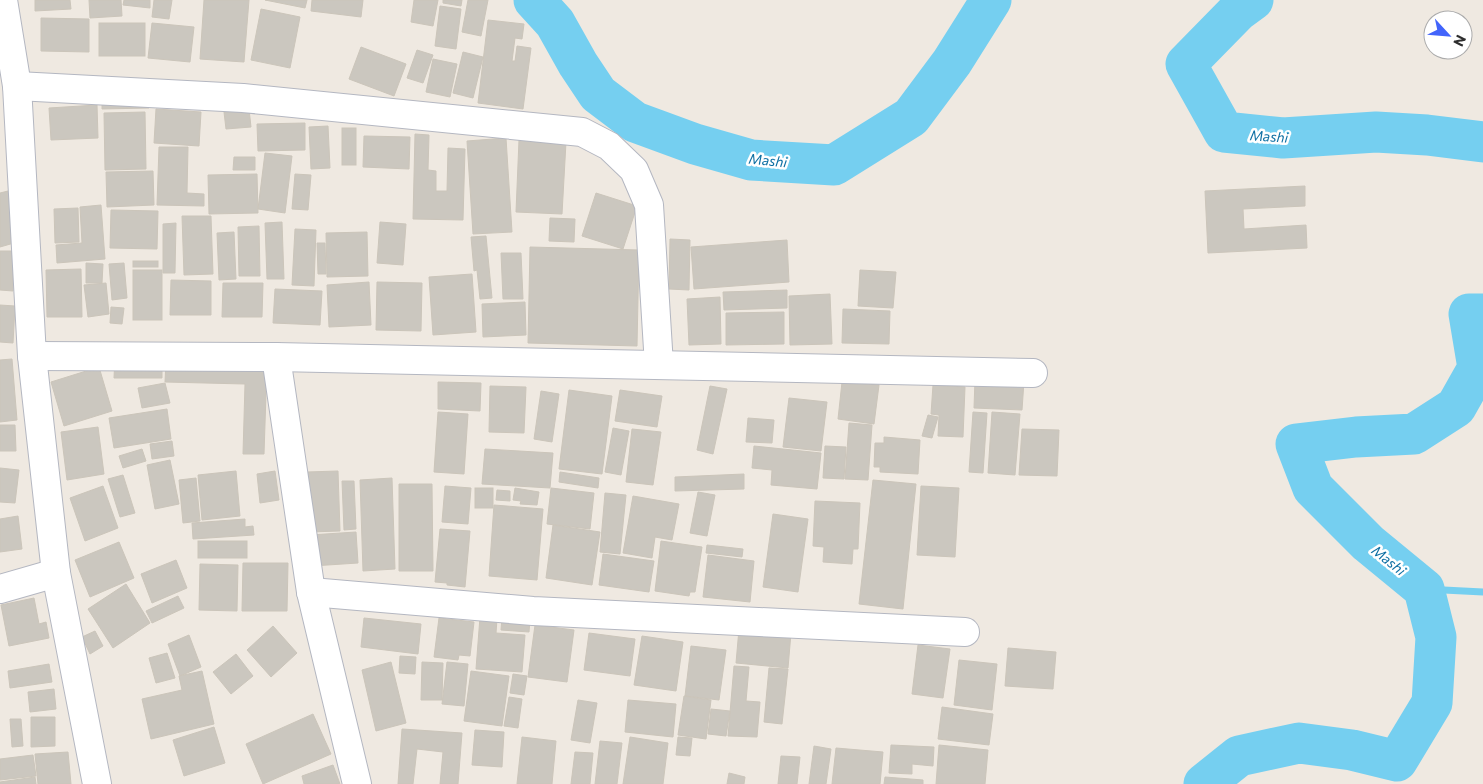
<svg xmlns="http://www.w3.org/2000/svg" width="1483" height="784" font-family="Commissioner,sans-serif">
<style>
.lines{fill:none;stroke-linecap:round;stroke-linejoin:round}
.stream{stroke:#75cff0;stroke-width:7}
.river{stroke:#75cff0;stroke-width:41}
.building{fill:#cbc7bf;stroke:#cbc5ba}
.minor-casing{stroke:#b4b7c1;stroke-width:30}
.minor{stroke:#fff;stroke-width:28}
.labels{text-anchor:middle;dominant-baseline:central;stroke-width:5;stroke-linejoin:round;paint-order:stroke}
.water-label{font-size:14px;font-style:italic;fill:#0d6fa3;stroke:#fff}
</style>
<rect width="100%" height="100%" fill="#efe9e1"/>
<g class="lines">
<path class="stream" d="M1424,589L1483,592"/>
<g class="river">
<path d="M534,0L555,23L578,64L598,94L635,122L695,144L751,160L834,165L911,117L952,62L991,0"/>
<path d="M1253,0L1238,11L1186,64L1224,132L1283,138L1376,132L1427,135L1483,142"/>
<path d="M1204,784L1239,756L1299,743L1352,750L1397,761L1432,703L1436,637L1424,589L1368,543L1313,488L1296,444L1356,437L1414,434L1456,407L1478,368L1469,314H1483"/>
</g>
</g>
<g class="building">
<path d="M35,0H70L71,9L35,11Z"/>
<path d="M89,0H121L122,16L90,18Z"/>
<path d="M124,0H150V8L123,5Z"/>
<path d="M154,0H172L169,19L152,17Z"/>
<path d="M204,0H249L244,62L200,59Z"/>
<path d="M265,0H307L305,8Z"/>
<path d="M312,0H363L361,17L311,11Z"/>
<path d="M414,0H438L433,26L411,22Z"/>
<path d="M443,0H462L461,6L443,3Z"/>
<path d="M468,0H488L481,36L462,32Z"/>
<path d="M440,6L461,9L456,49L435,46Z"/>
<path d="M261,9L300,17L290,68L251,60Z"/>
<path d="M41,18L89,19V52L41,51Z"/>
<path d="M488,20L524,24L522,39L515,38L512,61H515L517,46L531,48L523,109L478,103Z"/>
<rect x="99" y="23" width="46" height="33"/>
<path d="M152,23L194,27L190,62L148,58Z"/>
<path d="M361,47L406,64L394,96L349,79Z"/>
<path d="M417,50L433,55L423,83L407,78Z"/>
<path d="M463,52L483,57L473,98L453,93Z"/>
<path d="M433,59L457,64L450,97L426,92Z"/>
<path d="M149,96V108L102,109V98Z"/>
<path d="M97,105L98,138L51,140L49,108Z"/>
<path d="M156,109L201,112L199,146L154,143Z"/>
<path d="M249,109L251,127L226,129L224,112Z"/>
<path d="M145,112L146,169L105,170L104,113Z"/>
<path d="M305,123V150L258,151L257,124Z"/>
<path d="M328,126L330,168L311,169L309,127Z"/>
<rect x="342" y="128" width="14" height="37"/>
<path d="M415,134L429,135L428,170L436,171V191H447L448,148L465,149L463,220L413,219Z"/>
<path d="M364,136L410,137L409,169L363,167Z"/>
<path d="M506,138L512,232L473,234L467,141Z"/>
<path d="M519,140L566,142L562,214L516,212Z"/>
<path d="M159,147H188L187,193L204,194V206L157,205Z"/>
<path d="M265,153L292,156L285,213L258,209Z"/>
<path d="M234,157H255V170H233Z"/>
<path d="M153,171L154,205L107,207L106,172Z"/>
<path d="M257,174L258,213L209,214L208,175Z"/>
<path d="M295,174L311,175L308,210L292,209Z"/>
<path d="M1305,186V206L1243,209L1244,229L1306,225L1307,248L1208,253L1205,191Z"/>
<path d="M8,191L21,241L0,247V193Z"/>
<path d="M596,193L637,206L623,249L582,236Z"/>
<path d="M101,205L105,259L57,263L56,245L82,243L80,207Z"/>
<path d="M78,208L79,242L55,243L54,209Z"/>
<path d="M111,210L158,211L157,249L110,248Z"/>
<path d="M182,216H211L213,274L184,275Z"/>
<path d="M550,218L575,219L574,242L549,241Z"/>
<path d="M282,222L284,279H267L265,223Z"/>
<path d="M380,222L406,224L403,265L377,263Z"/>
<path d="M176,223L175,273H163V224Z"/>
<path d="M259,226L260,276H239L238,227Z"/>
<path d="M295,229L316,230L314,286L292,285Z"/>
<path d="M234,232L236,279L219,280L217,233Z"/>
<path d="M367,232L368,276L327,277L326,233Z"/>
<path d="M486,236L492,298L480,299L477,270L474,271L471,237Z"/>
<path d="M670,239L690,240L689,290L669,289Z"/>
<path d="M787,240L789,282L694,289L691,247Z"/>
<path d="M317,243H325L326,274H318Z"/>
<path d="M530,247L639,250L637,346L528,343Z"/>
<path d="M0,251H13V291L0,290Z"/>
<path d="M501,253H521L523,299H503Z"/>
<rect x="133" y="261" width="25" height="6"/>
<path d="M86,263L103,264L102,283H86Z"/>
<path d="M124,263L127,298L112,300L109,264Z"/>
<path d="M81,269L82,317H47L46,270Z"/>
<rect x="133" y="270" width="29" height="50"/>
<path d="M860,270L896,272L893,308L858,306Z"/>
<path d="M472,274L476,332L433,335L429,277Z"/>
<path d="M171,280L211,281V315H170Z"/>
<path d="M369,282L371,325L329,327L327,285Z"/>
<path d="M377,282L422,283L421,331L376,330Z"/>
<path d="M106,283L109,314L88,317L84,285Z"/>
<path d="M223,283H263L262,317H222Z"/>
<path d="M275,289L322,291L320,325L273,323Z"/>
<path d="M787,290V308L724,310L723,292Z"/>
<path d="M830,294L832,344L790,345L789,296Z"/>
<path d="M720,297L721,344L689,345L687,299Z"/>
<path d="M525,302L526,335L483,337L482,304Z"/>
<path d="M0,305L15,306L13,343L0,342Z"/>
<path d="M111,307L124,308L122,324L110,323Z"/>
<path d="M843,309L890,311L889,344L842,343Z"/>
<path d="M784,312V344L726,345V313Z"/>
<path d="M115,357L162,358V378H114Z"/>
<path d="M12,359L17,420L0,422V360Z"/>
<path d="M166,361L267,363L264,454H243L245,384L165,382Z"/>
<path d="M99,367L112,411L64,426L51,382Z"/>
<path d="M843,373L866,375L865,384L879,385L874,424L838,419Z"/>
<path d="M975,380L1024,381L1022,410L974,408Z"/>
<path d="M438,382L481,383L480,411L438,409Z"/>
<path d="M165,383L170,403L142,408L138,388Z"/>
<path d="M933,385L965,387L963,437L938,436L939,415L931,414Z"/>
<path d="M490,386L526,387L524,433L489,432Z"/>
<path d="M710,386L727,389L713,454L697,450Z"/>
<path d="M569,390L612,396L602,474L559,469Z"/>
<path d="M620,390L662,396L657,427L615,421Z"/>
<path d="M541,391L559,394L552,442L534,439Z"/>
<path d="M789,398L827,402L821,451L783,447Z"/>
<path d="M167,409L171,439L114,448L109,418Z"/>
<path d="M438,412L468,414L464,474L434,472Z"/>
<path d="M973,412L987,413L983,473L969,472Z"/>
<path d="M992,412L1020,414L1015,475L988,473Z"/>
<path d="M928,415L938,417L932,438L922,436Z"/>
<path d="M748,418L774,420L772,443L746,442Z"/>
<path d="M849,423L872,425L868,480L845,479Z"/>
<path d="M0,425H15L16,451H0Z"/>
<path d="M98,427L104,474L67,480L61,432Z"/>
<path d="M613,428L629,431L621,475L605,472Z"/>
<path d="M632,429L661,432L653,485L626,482Z"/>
<path d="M1022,429L1059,430L1057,476L1019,475Z"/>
<path d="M884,437L920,440L918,474L880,472V467H874L875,443H884Z"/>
<path d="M172,441L174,456L152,459L150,444Z"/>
<path d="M754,446L821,453L817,489L771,485L772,470L752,468Z"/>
<path d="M825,446L846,447L844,479L823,478Z"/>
<path d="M142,449L146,461L123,468L119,456Z"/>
<path d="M485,449L553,453L550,488L482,484Z"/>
<path d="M170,460L179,504L155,509L147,465Z"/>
<path d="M0,468L19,470L15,503L0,502Z"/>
<path d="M236,471L240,516L202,520L198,475Z"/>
<path d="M275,471L279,500L260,503L257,474Z"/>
<path d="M338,471L340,531L309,532L307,472Z"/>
<path d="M560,472L599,478L598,488L559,482Z"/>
<path d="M744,474V489L675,491V477Z"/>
<path d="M123,475L135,513L120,517L108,479Z"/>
<path d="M196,478L200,521L183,523L179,480Z"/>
<path d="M392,478L395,569L363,571L360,480Z"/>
<path d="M873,480L916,484L903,609L859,604Z"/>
<path d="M342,481H354L356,529L344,530Z"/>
<path d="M399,484H432L433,571H399Z"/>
<path d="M103,486L118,528L85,541L70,498Z"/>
<path d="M445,486L471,488L468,524L442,522Z"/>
<path d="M921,486L959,488L955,557L917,555Z"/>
<rect x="475" y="488" width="18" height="20"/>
<path d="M515,488L539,492L537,505L520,504L521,501L513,500Z"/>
<path d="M551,488L594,493L590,529L547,524Z"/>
<path d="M497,490L510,491V501L496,500Z"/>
<path d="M698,492L715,495L707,536L690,533Z"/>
<path d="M605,493L626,495L620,554L600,552Z"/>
<path d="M633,496L679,504L672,540L655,537L652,558L623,553Z"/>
<path d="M815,501L860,503L858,549H853L852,564L823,562L824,547L813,546Z"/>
<path d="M494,505L543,509L537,580L489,576Z"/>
<path d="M773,514L808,519L798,592L763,587Z"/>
<path d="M18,516L22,549L0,552V519Z"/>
<path d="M245,519V527L253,526L254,535L193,539L192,523Z"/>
<path d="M553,525L600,532L592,585L546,578Z"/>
<path d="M440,529L470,531L465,587L447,585V583L435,582Z"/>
<path d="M356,532L358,563L312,566L310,535Z"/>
<rect x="198" y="541" width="49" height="17"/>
<path d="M661,541L702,547L695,592H690L689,596L655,591Z"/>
<path d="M119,542L134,578L90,597L75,560Z"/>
<path d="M707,545L743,549L742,557L706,553Z"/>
<path d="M603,554L654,561L649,592L599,585Z"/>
<path d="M708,555L754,561L750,602L703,597Z"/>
<path d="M176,560L187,588L152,603L141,574Z"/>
<path d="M243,563H288L287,611H242Z"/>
<path d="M200,564L238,565L237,611L199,610Z"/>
<path d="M126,584L150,623L113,648L88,609Z"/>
<path d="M178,596L184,608L152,623L146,611Z"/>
<path d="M34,598L39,624L46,622L49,638L9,646L1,605Z"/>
<path d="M480,617L497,619L496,633L525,635L522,672L476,669Z"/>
<path d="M502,617L530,619L529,632L501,630Z"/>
<path d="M364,618L421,624L418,654L361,647Z"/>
<path d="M439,618L474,622L470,656L459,655L458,660L434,657Z"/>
<path d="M535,625L574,630L567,682L528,677Z"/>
<path d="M273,626L297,653L271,677L247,650Z"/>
<path d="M739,629L791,633L788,668L736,663Z"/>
<path d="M95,631L103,646L90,654L82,637Z"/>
<path d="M589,633L635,639L630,676L584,670Z"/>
<path d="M189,635L201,667L180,676L168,644Z"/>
<path d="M642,636L683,642L676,691L634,685Z"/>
<path d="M918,645L950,649L943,698L912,694Z"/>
<path d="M691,646L726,650L719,700L685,696Z"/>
<path d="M1008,648L1056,652L1053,689L1005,686Z"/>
<path d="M167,653L175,678L156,683L149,658Z"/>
<path d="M236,654L253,676L231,694L213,672Z"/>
<path d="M400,656L416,657L415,674L399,673Z"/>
<path d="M959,660L997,664L992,710L954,705Z"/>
<path d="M391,662L406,723L376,731L362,670Z"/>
<path d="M422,662L443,663L442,700H421Z"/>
<path d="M447,662L468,664L464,706L442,704Z"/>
<path d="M49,664L52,682L10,688L8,671Z"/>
<path d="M734,666L749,667L746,701L760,702L757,737L728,736Z"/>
<path d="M769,668L788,669L782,724L764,722Z"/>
<path d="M202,671L214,724L151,739L142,699L182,690L179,676Z"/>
<path d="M471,671L509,676L502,726L464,721Z"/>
<path d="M513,674L527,676L524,695L510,693Z"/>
<path d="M54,689L56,709L30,712L28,692Z"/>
<path d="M684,696L711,700L706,739L678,735Z"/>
<path d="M509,697L522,699L518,728L504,726Z"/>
<path d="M578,700L597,703L590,743L571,740Z"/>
<path d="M628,700L676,704L673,737L625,732Z"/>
<path d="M942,707L993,714L989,745L938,739Z"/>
<path d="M711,709L730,711L726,736L708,734Z"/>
<path d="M313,714L331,754L263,784L246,744Z"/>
<path d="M31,717H55V746L31,747Z"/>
<path d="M10,719H21L23,746L12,747Z"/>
<path d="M214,727L225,763L184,776L173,740Z"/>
<path d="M402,729L462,733L458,784H440L443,752L417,749L413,784H398Z"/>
<path d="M475,730L504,732L502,767L472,765Z"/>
<path d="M522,737L556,741L552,784H517Z"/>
<path d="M630,737L668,743L663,784H623Z"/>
<path d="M678,737L692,738L690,756L676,755Z"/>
<path d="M600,741L622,743L617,784H595Z"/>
<path d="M891,745L934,747L933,766L912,764V774L889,773Z"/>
<path d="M939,745L988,750L985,784H936Z"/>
<path d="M814,746L831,749L826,784H809Z"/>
<path d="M836,748L883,752L880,784H832Z"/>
<path d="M68,752L71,784H38L35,754Z"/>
<path d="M575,752L593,753L590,784H571Z"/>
<path d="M33,755L36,776L0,780V759Z"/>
<path d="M781,756L800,757L797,784H778Z"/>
<path d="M333,765L340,784H304L302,776Z"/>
<path d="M729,773L745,777L744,784H727Z"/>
<path d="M35,777L36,784H0V782Z"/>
<path d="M885,777L923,780V784H884Z"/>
</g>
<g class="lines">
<g class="minor-casing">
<g id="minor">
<path d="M3,0L17,86L32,356L56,573L97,784"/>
<path d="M17,86L243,98L582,132L609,146L634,170L649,205L659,365"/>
<path d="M32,356L276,357L1033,373"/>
<path d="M276,357L311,592L357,784"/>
<path d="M0,589L56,573"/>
<path d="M311,592L533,611L965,632"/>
</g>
</g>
<use href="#minor" class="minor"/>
</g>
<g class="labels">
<g class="water-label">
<text transform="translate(1269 136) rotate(4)">Mashi</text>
<text transform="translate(768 160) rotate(6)">Mashi</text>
<text transform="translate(1389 560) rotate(39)">Mashi</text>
</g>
</g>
<g transform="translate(1448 35) rotate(116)"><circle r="24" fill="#ffffff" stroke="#ababab"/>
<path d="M0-4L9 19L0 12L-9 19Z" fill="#4264fb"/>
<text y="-8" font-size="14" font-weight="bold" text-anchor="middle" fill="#2e2e2e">N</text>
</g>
</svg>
